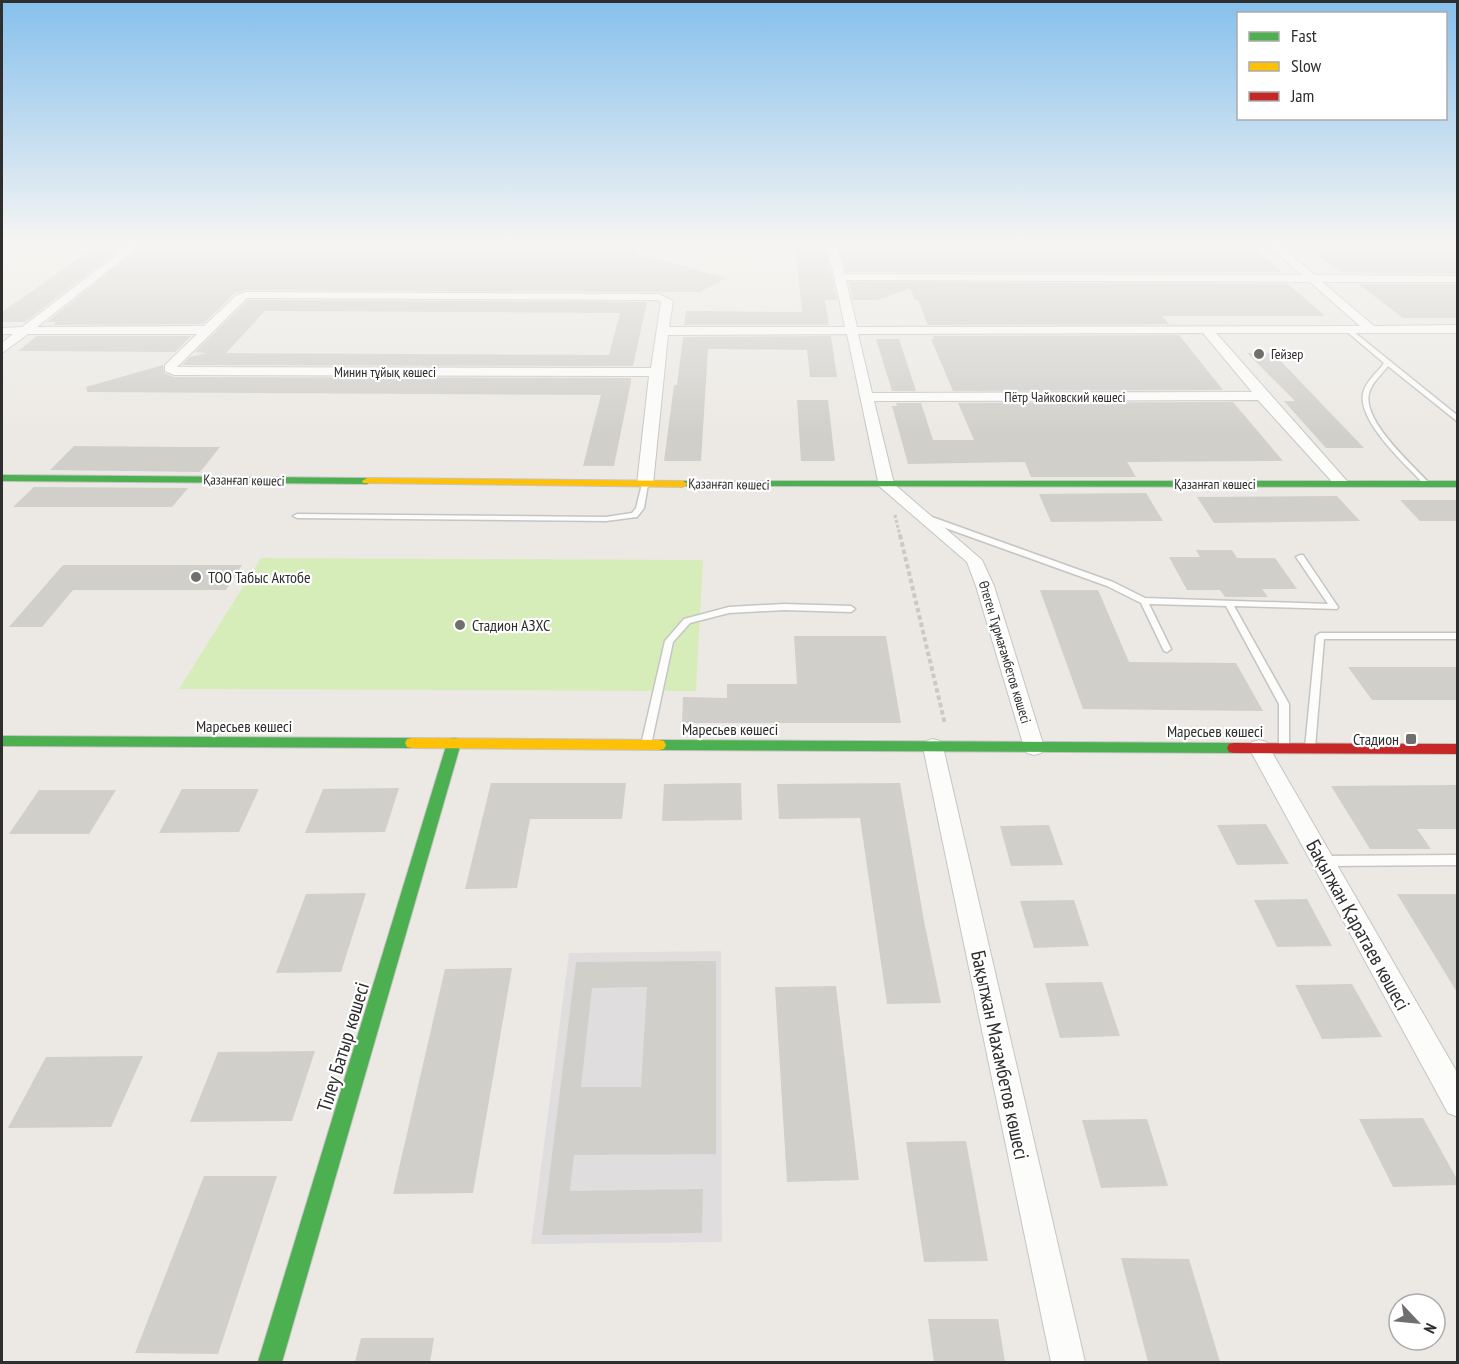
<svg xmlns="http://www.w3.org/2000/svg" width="1459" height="1364" font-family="'PT Sans Narrow',sans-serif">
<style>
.industrial{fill:#e0dddf}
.pitch{fill:#d6edb9}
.building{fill:#d1cfca;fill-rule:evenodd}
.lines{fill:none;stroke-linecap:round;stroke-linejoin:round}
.lane-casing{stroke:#c5c5c5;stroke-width:3}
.street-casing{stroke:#c5c5c5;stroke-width:2}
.fast-casing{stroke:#c5c5c5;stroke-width:2}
.slow-casing{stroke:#c5c5c5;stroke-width:2}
.jam-casing{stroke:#c5c5c5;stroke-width:2}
.path-far1{stroke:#c9c9c8;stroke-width:3;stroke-dasharray:3 2;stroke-linecap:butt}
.path{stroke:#c9c9c8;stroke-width:4;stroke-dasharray:4.5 3;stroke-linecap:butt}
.lane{fill:#fcfcfb;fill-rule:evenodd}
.street{fill:#fcfcfb;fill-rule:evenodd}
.fast{fill:#4caf50;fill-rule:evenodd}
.slow{fill:#ffc107;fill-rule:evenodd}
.jam{fill:#c62828;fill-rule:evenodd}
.poi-dot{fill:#706f6e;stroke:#fff;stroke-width:2}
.labels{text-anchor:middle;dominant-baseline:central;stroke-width:4.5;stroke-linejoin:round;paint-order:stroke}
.far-poi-label{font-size:14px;fill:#2e2e2e;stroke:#fff;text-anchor:start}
.far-street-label{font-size:14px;fill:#2e2e2e;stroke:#fff}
.poi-label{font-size:16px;fill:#2e2e2e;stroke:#fff;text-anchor:start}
.street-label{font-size:16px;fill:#2e2e2e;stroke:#fff}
.near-street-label{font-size:20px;fill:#2e2e2e;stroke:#fff}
</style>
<rect width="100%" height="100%" fill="#ece9e4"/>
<path class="industrial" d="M721,951L722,1242L531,1244L569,953Z"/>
<path class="pitch" d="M261,558L703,560L696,691L179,689Z"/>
<g class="building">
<path d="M100,244H127L25,322H2V312Z"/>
<path d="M144,244H637L635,253L726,278L700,292L246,290L235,293L203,324L53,325L56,322H47Z"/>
<path d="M795,244H825L837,300H825L829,325H684L686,311L802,312Z"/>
<path d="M839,244H1248L1282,272H846Z"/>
<path d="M1406,245H1458V274L1340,272L1305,246Z"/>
<path d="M849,282L1288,284L1325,316H1162L1169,324L928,325L918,300H915L910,288L878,300H853Z"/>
<path d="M1358,284H1458V318H1403Z"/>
<path d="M248,300L647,302L633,366L182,365L190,357L206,353L195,352ZM265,311L478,312L620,313L609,355L226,353Z"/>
<path d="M1179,335L1223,390L953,391L931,339H934L933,336Z"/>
<path d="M37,336H191L175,352L18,351Z"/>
<path d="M831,336L837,377H810L807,350L708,349L701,461H664L674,385H677L683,337Z"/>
<path d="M876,339H899L916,391H892Z"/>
<path d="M1247,353H1273L1364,448H1326L1284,401H1295Z"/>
<path d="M163,365L164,373L174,377L631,378V382L614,466H583L601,395L87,392L86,387Z"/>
<path d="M797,400H828L835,461H801Z"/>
<path d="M1233,402L1283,461L1127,462L1136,477H1031L1025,462L908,464L892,406H897L896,403H921L933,440H974L958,403Z"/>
<path d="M74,446L184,447H220L200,472L50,470Z"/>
<path d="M34,487L188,488L172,507H13Z"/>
<path d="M1146,493L1163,521L1051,522L1039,494Z"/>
<path d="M1337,496L1360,521L1214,523L1197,497Z"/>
<path d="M1400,500H1458V521H1420Z"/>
<path d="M1196,550H1232L1237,558H1275L1297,589H1262L1268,597H1225L1220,590H1187L1169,557H1200Z"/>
<path d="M63,565H242L226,590H73L42,627H9Z"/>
<path d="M1040,590H1098L1129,662L1236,663L1263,711L1083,709Z"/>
<path d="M794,636H886L901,723H682L683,697L727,698V684H797Z"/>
<path d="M1348,667H1458V700H1372Z"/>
<path d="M491,783H626L622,819H530L517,888L465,889Z"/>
<path d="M741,783L742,820L662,821L664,784Z"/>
<path d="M900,783L924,921L941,1003L887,1004L860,818L779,819L777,784Z"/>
<path d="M1458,785V829H1417L1431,849H1370L1331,786Z"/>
<path d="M399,788L385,832L305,833L323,789Z"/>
<path d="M182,789H259L239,832L159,833Z"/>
<path d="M39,790H116L89,834H9Z"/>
<path d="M1266,824L1289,864L1237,865L1217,825Z"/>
<path d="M1049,825L1063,865L1011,866L1000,826Z"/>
<path d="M366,893L341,972L276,973L306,894Z"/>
<path d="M1397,894H1458V994Z"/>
<path d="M1307,899L1332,946L1277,947L1254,900Z"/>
<path d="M1074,900L1089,946L1034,948L1020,901Z"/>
<path d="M716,961V1154L574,1155L570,1191L703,1189L702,1233L542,1235L576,962ZM647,987L641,1087H581L592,988Z"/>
<path d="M512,968L473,1193L393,1194L445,969Z"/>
<path d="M1102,982L1120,1036L1060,1038L1045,983Z"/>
<path d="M1352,984L1382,1037L1322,1039L1295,985Z"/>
<path d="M836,986L859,1180L787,1182L775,987Z"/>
<path d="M315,1051L292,1121L190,1122L218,1052Z"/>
<path d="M143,1056L111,1127L8,1128L46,1057Z"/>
<path d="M1423,1118L1458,1181V1185L1393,1187L1359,1119Z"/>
<path d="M1147,1119L1168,1186L1101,1188L1082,1120Z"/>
<path d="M966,1141L988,1261L924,1262L906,1142Z"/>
<path d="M204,1176H277L218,1354L135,1353Z"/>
<path d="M1121,1258L1189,1259L1220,1362H1148Z"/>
<path d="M928,1319H998L1005,1362H934Z"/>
<path d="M361,1338H434L430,1362H355Z"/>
</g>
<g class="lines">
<g class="lane-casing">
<g id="lane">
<path d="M1345,328H1349L1458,416V422L1388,366C1382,374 1372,382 1369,393C1362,421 1412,464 1430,484V486H1426C1408,467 1358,422 1363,394C1365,382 1378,372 1384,363L1345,330Z"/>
<path d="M645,482L648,484L644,508L637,517L606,521L297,518L293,516L297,514L606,517L632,513L636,508L642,484Z"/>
<path d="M926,517H932L1113,582L1145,598L1328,604L1296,557L1300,555H1303L1338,607L1337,609L1234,606L1289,704V748L1287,751H1281L1279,748V704L1226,606L1149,604L1171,649L1167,652L1164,651L1141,603L1107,586L926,521Z"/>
<path d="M784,604L851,606L855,609L851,612L784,610L729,613L690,623L673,642L651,745L649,748H643L641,745L665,641L684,619L729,607Z"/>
<path d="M1320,633H1458V639H1324L1315,748L1313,751H1307L1305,748L1316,636Z"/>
<path d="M1458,855V865L1325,866L1321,864L1320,861L1321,858L1325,856Z"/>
</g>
</g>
<g class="street-casing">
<g id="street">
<path d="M131,244H142L37,327L204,326L237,295L246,292L659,294L673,301L669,327H845L827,244H837L844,274L1302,275L1267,244H1278L1315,275L1458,276V282H1322L1374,326L1458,325V333H1216L1346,480L1349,483L1346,486H1336L1258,400L874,401L894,484L982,560L994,586L1044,747L1041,753L1034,755L1027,753L1024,747L976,586L967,562L879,486L847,334L668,335L653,484L645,489L637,484L649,376L174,375L165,371V365L197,334H28L2,353V343L13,334H2V328L22,327ZM846,280L1310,282L1360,326L857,327ZM247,298L657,300L661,302L651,368L177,367ZM1203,333L1252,392L872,393L858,334Z"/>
<path d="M933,739L940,741L943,747L1085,1362H1051L923,747L926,741Z"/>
<path d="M1259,740L1266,742L1458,1074V1117L1448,1113L1249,748L1252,742Z"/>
</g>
</g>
<g class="fast-casing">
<g id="fast">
<path d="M2,475L367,478L372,481L367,484L2,481Z"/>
<path d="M683,481H1458V487L679,486V482Z"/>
<path d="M2,736L412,738L417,739L419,743L417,747L412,748L2,746Z"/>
<path d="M454,738L459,739L461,743L282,1362H258L447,743L449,739Z"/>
<path d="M659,740L1234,743L1239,744L1241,748L1239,752L1234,753L659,750L654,749L652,745L654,741Z"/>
</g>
</g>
<g class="slow-casing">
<g id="slow">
<path d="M367,478L683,481L688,484L683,487L363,483L362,481Z"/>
<path d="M412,738L659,740L664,741L666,745L664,749L659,750L412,748L407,747L405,743L407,739Z"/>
</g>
</g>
<g class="jam-casing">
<path id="jam" d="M1234,743L1458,744V754L1234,753L1229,752L1227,748L1229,744Z"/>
</g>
<path class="path-far1" d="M895,515L900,536"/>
<path class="path" d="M900,535L945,724"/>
<use href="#lane" class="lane"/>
<use href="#street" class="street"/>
<use href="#fast" class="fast"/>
<use href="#slow" class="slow"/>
<use href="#jam" class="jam"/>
</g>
<linearGradient id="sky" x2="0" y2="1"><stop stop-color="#86c0ec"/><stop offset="0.56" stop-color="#f6f5f3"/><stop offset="1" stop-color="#f6f5f3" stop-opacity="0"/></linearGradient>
<rect width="1459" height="435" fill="url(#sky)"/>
<g class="poi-dot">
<circle cx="1259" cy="354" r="6"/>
<circle cx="196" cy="577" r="6"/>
<circle cx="460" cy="625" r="6"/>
<rect x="1405" y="733" width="12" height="12" rx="3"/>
</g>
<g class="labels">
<g class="far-poi-label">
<text x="1271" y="354">Гейзер</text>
</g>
<g class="far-street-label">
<text x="385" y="372">Минин тұйық көшесі</text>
<text x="1065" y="397">Пётр Чайковский көшесі</text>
<text transform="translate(244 480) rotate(1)">Қазанғап көшесі</text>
<text transform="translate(729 484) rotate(1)">Қазанғап көшесі</text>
<text x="1215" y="484">Қазанғап көшесі</text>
<text transform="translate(1005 652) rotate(73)">Өтеген Тұрмағамбетов көшесі</text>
</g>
<g class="poi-label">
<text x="208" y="577">ТОО Табыс Актобе</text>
<text x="472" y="625">Стадион АЗХС</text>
<text x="1399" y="739" text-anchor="end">Стадион</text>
</g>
<g class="street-label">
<text x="244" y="726">Маресьев көшесі</text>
<text x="730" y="729">Маресьев көшесі</text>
<text x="1215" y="731">Маресьев көшесі</text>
</g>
<g class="near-street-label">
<text transform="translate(1358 925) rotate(61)">Бақытжан Қаратаев көшесі</text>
<text transform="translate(343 1047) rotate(-73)">Тілеу Батыр көшесі</text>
<text transform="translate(1000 1055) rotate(78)">Бақытжан Махамбетов көшесі</text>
</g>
</g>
<rect width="1459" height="1364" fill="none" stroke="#2e2e2e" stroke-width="6"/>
<rect x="1237" y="12" width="210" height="108" fill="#ffffff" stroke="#ababab" stroke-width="1.5"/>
<rect x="1249" y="32" width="30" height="9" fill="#4caf50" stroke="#ababab" stroke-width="1.5"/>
<text x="1291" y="42" font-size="18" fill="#2e2e2e">Fast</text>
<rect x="1249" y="62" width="30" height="9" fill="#ffc107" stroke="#ababab" stroke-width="1.5"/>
<text x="1291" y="72" font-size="18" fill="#2e2e2e">Slow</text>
<rect x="1249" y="92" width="30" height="9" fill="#c62828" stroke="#ababab" stroke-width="1.5"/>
<text x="1291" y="102" font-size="18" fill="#2e2e2e">Jam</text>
<g transform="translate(1417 1322) rotate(116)"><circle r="28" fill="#ffffff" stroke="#ababab" stroke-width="1.5"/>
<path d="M0-4.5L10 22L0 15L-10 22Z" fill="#706f6e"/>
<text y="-9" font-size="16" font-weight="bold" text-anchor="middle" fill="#2e2e2e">N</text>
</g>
</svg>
